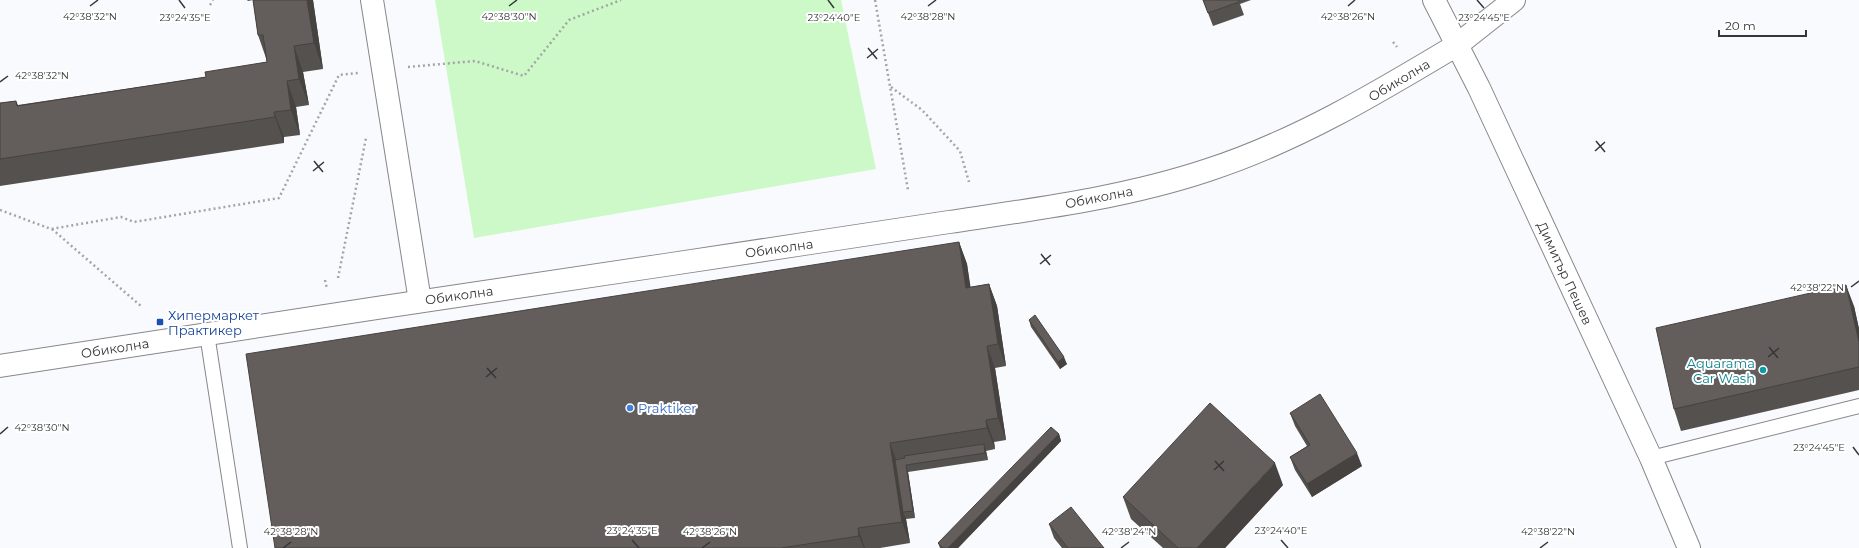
<svg xmlns="http://www.w3.org/2000/svg" width="1859" height="548" font-family="Montserrat,sans-serif">
<style>
.green{fill:#ccf9c7}
.lines{fill:none;stroke-linecap:round;stroke-linejoin:round}
.lane-casing{stroke:#87878c;stroke-width:16}
.street-casing{stroke:#87878c;stroke-width:24}
.secondary-casing{stroke:#87878c;stroke-width:24}
.path{stroke:#a4a5a8;stroke-width:2.5;stroke-dasharray:2 3;stroke-linecap:butt}
.lane{stroke:#fff;stroke-width:14}
.street{stroke:#fff;stroke-width:22}
.secondary{stroke:#fff;stroke-width:22}
.wall{fill:#55514f}
.shaded-wall{fill:#454240}
.building{fill:#635e5c;stroke:#454240}
.ticks{fill:none;stroke:#363638;stroke-width:1.5}
.transit-dot{fill:#1a4fb4;stroke:#fff;stroke-width:1.5}
.culture-dot{fill:#0f9aa8;stroke:#fff;stroke-width:1.5}
.shop-dot{fill:#3f7fe0;stroke:#fff;stroke-width:1.5}
.labels{text-anchor:middle;dominant-baseline:central;stroke-width:4;stroke-linejoin:round;paint-order:stroke}
.street-label{font-size:13px;fill:#363638;stroke:#fff}
.transit-label{font-size:13px;fill:#164399;stroke:#fff;text-anchor:start}
.culture-label{font-size:13px;fill:#0d838f;stroke:#fff;text-anchor:end}
.shop-label{font-size:13px;fill:#366cbe;stroke:#fff;text-anchor:start}
.ticks-label{font-size:10px;text-anchor:middle;fill:#363638;stroke:#fff;stroke-width:4;stroke-linejoin:round;paint-order:stroke}
</style>
<rect width="100%" height="100%" fill="#f9fafe"/>
<path class="green" d="M435,0H841L876,169L474,238Z"/>
<g class="lines">
<g class="lane-casing">
<g id="lane">
<path d="M207,334L240,548"/>
<path d="M1651,458L1859,406"/>
</g>
</g>
<g class="street-casing">
<g id="street">
<path d="M372,0L420,301"/>
<path d="M1457,45L1514,0"/>
</g>
</g>
<g class="secondary-casing">
<g id="secondary">
<path d="M1434,0L1479,88L1651,458L1689,548"/>
<path d="M0,366C222,331 443,298 665,265C760,251 854,236 949,222C1036,209 1124,198 1208,170C1297,141 1377,93 1457,45"/>
</g>
</g>
<g class="path">
<path d="M875,0L908,190"/>
<path d="M210,5L213,0"/>
<path d="M1393,42L1397,47"/>
<path d="M408,67L475,61L524,76L569,20L621,0"/>
<path d="M891,87L922,110L960,151L969,182"/>
<path d="M0,210L51,229L121,217L134,222L279,198L339,75L358,73"/>
<path d="M52,229L142,307"/>
<path d="M338,278L366,138"/>
<path d="M325,280L327,289"/>
</g>
<use href="#lane" class="lane"/>
<use href="#street" class="street"/>
<use href="#secondary" class="secondary"/>
</g>
<g class="wall">
<path d="M247,0H313L323,69L303,72L309,105L296,107L300,135L284,137V143L0,186V103L16,101L18,105L206,77L267,62L266,58L258,35L253,0L248,1Z"/>
<path d="M1203,0H1251L1240,4L1244,15L1213,26Z"/>
<path d="M959,242L967,264L970,287L989,284L997,306L1006,366L995,368L1006,440L994,442L995,449L986,451L988,460L908,472L915,518L906,519L910,543L880,548H275Z"/>
<path d="M1854,306L1859,329V390L1681,431L1674,409Z"/>
<path d="M1029,320L1067,364L1060,369L1031,327Z"/>
<path d="M1290,413L1362,466L1312,497L1295,470L1290,457L1307,446L1295,426Z"/>
<path d="M1059,434L1061,441L958,548H940L938,543Z"/>
<path d="M1283,485L1225,548H1163L1131,519L1123,497Z"/>
<path d="M1049,524L1104,548H1062L1054,538Z"/>
</g>
<g class="shaded-wall">
<path d="M307,0H313L323,69L314,43Z"/>
<path d="M294,46L303,72L309,105L299,79Z"/>
<path d="M287,81L296,107L300,135L291,110Z"/>
<path d="M274,112L284,137V143L275,117Z"/>
<path d="M959,242L967,264L974,309L966,288Z"/>
<path d="M989,284L997,306L1006,366L998,344Z"/>
<path d="M1846,285L1854,306L1859,329V342Z"/>
<path d="M987,346L995,368L1006,440L998,418Z"/>
<path d="M1064,357L1067,364L1060,369L1058,362Z"/>
<path d="M986,420L994,442L995,449L987,428Z"/>
<path d="M1059,434L1061,441L958,548H948Z"/>
<path d="M890,443L898,465L903,512L906,519L910,543L902,522Z"/>
<path d="M984,444L986,451L988,460L985,453Z"/>
<path d="M1357,453L1362,466L1312,497L1307,484Z"/>
<path d="M1275,463L1283,485L1225,548H1197Z"/>
<path d="M906,465L908,472L915,518L913,511Z"/>
<path d="M858,528L865,548H864L859,536Z"/>
</g>
<g class="building">
<path d="M253,0H307L314,43L294,46L299,79L287,81L291,110L274,112L275,117L0,159V103L16,101L17,106L206,77L205,72L267,62L263,35H258Z"/>
<path d="M1203,0H1239V2L1208,13Z"/>
<path d="M959,242L966,288L989,284L998,344L987,346L998,418L986,420L987,428L890,443L902,522L858,528L859,536L781,548H275L246,354Z"/>
<path d="M1846,285L1859,342V367L1674,409L1656,328Z"/>
<path d="M1035,315L1064,357L1058,362L1029,320Z"/>
<path d="M1320,394L1357,453L1307,484L1290,457L1310,445L1290,413Z"/>
<path d="M1210,403L1275,463L1197,548H1178L1123,497Z"/>
<path d="M1051,427L1059,434L948,548H943L938,543Z"/>
<path d="M984,444L985,453L906,465L913,511L903,512L895,460L905,458L904,456Z"/>
<path d="M1071,507L1104,548H1068L1049,524Z"/>
</g>
<path class="ticks" d="M179,0L185,8M828,0L834,8M1477,0L1484,8M90,6L98,0M509,6L517,0M928,6L936,0M1348,6L1355,0M868,48L877,59M867,58L878,49M0,82L8,76M1596,141L1605,152M1595,151L1605,142M314,161L323,172M313,171L324,162M1041,254L1050,265M1040,264L1051,255M1851,287L1859,281M1769,347L1778,358M1768,357L1779,348M487,368L496,378M486,377L497,368M0,434L8,427M1853,447L1859,455M1215,461L1224,471M1214,470L1224,461M632,540L639,548M1281,540L1288,548M283,548L291,542M702,548L710,542M1121,548L1129,542M1540,548L1548,542"/>
<rect class="transit-dot" x="156" y="318" width="8" height="8" rx="2"/>
<circle class="culture-dot" cx="1763" cy="370" r="4"/>
<circle class="shop-dot" cx="630" cy="408" r="4"/>
<g class="labels">
<g class="street-label">
<text transform="translate(1399 80) rotate(-31)">Обиколна</text>
<text transform="translate(1099 197) rotate(-11)">Обиколна</text>
<text transform="translate(779 248) rotate(-8)">Обиколна</text>
<text transform="translate(1565 273) rotate(65)">Димитър Пешев</text>
<text transform="translate(459 295) rotate(-8)">Обиколна</text>
<text transform="translate(115 348) rotate(-9)">Обиколна</text>
</g>
<g class="transit-label">
<text x="168" y="315">Хипермаркет<tspan x="168" dy="15">Практикер</tspan></text>
</g>
<g class="culture-label">
<text x="1755" y="363">Aquarama<tspan x="1755" dy="15">Car Wash</tspan></text>
</g>
<g class="shop-label">
<text x="638" y="408">Praktiker</text>
</g>
</g>
<g class="ticks-label">
<text x="90" y="20">42°38'32"N</text>
<text x="509" y="20">42°38'30"N</text>
<text x="928" y="20">42°38'28"N</text>
<text x="1348" y="20">42°38'26"N</text>
<text x="185" y="21">23°24'35"E</text>
<text x="834" y="21">23°24'40"E</text>
<text x="1484" y="21">23°24'45"E</text>
<text x="42" y="79">42°38'32"N</text>
<text x="1817" y="291">42°38'22"N</text>
<text x="42" y="431">42°38'30"N</text>
<text x="1819" y="451">23°24'45"E</text>
<text x="632" y="534">23°24'35"E</text>
<text x="1281" y="534">23°24'40"E</text>
<text x="291" y="535">42°38'28"N</text>
<text x="710" y="535">42°38'26"N</text>
<text x="1129" y="535">42°38'24"N</text>
<text x="1548" y="535">42°38'22"N</text>
</g>
<path d="M1719 30v6h87v-6" fill="none" stroke="#363638" stroke-width="2"/>
<text x="1725" y="30" font-size="12" fill="#363638" stroke="#ffffff" stroke-width="3" paint-order="stroke">20 m</text>
</svg>
